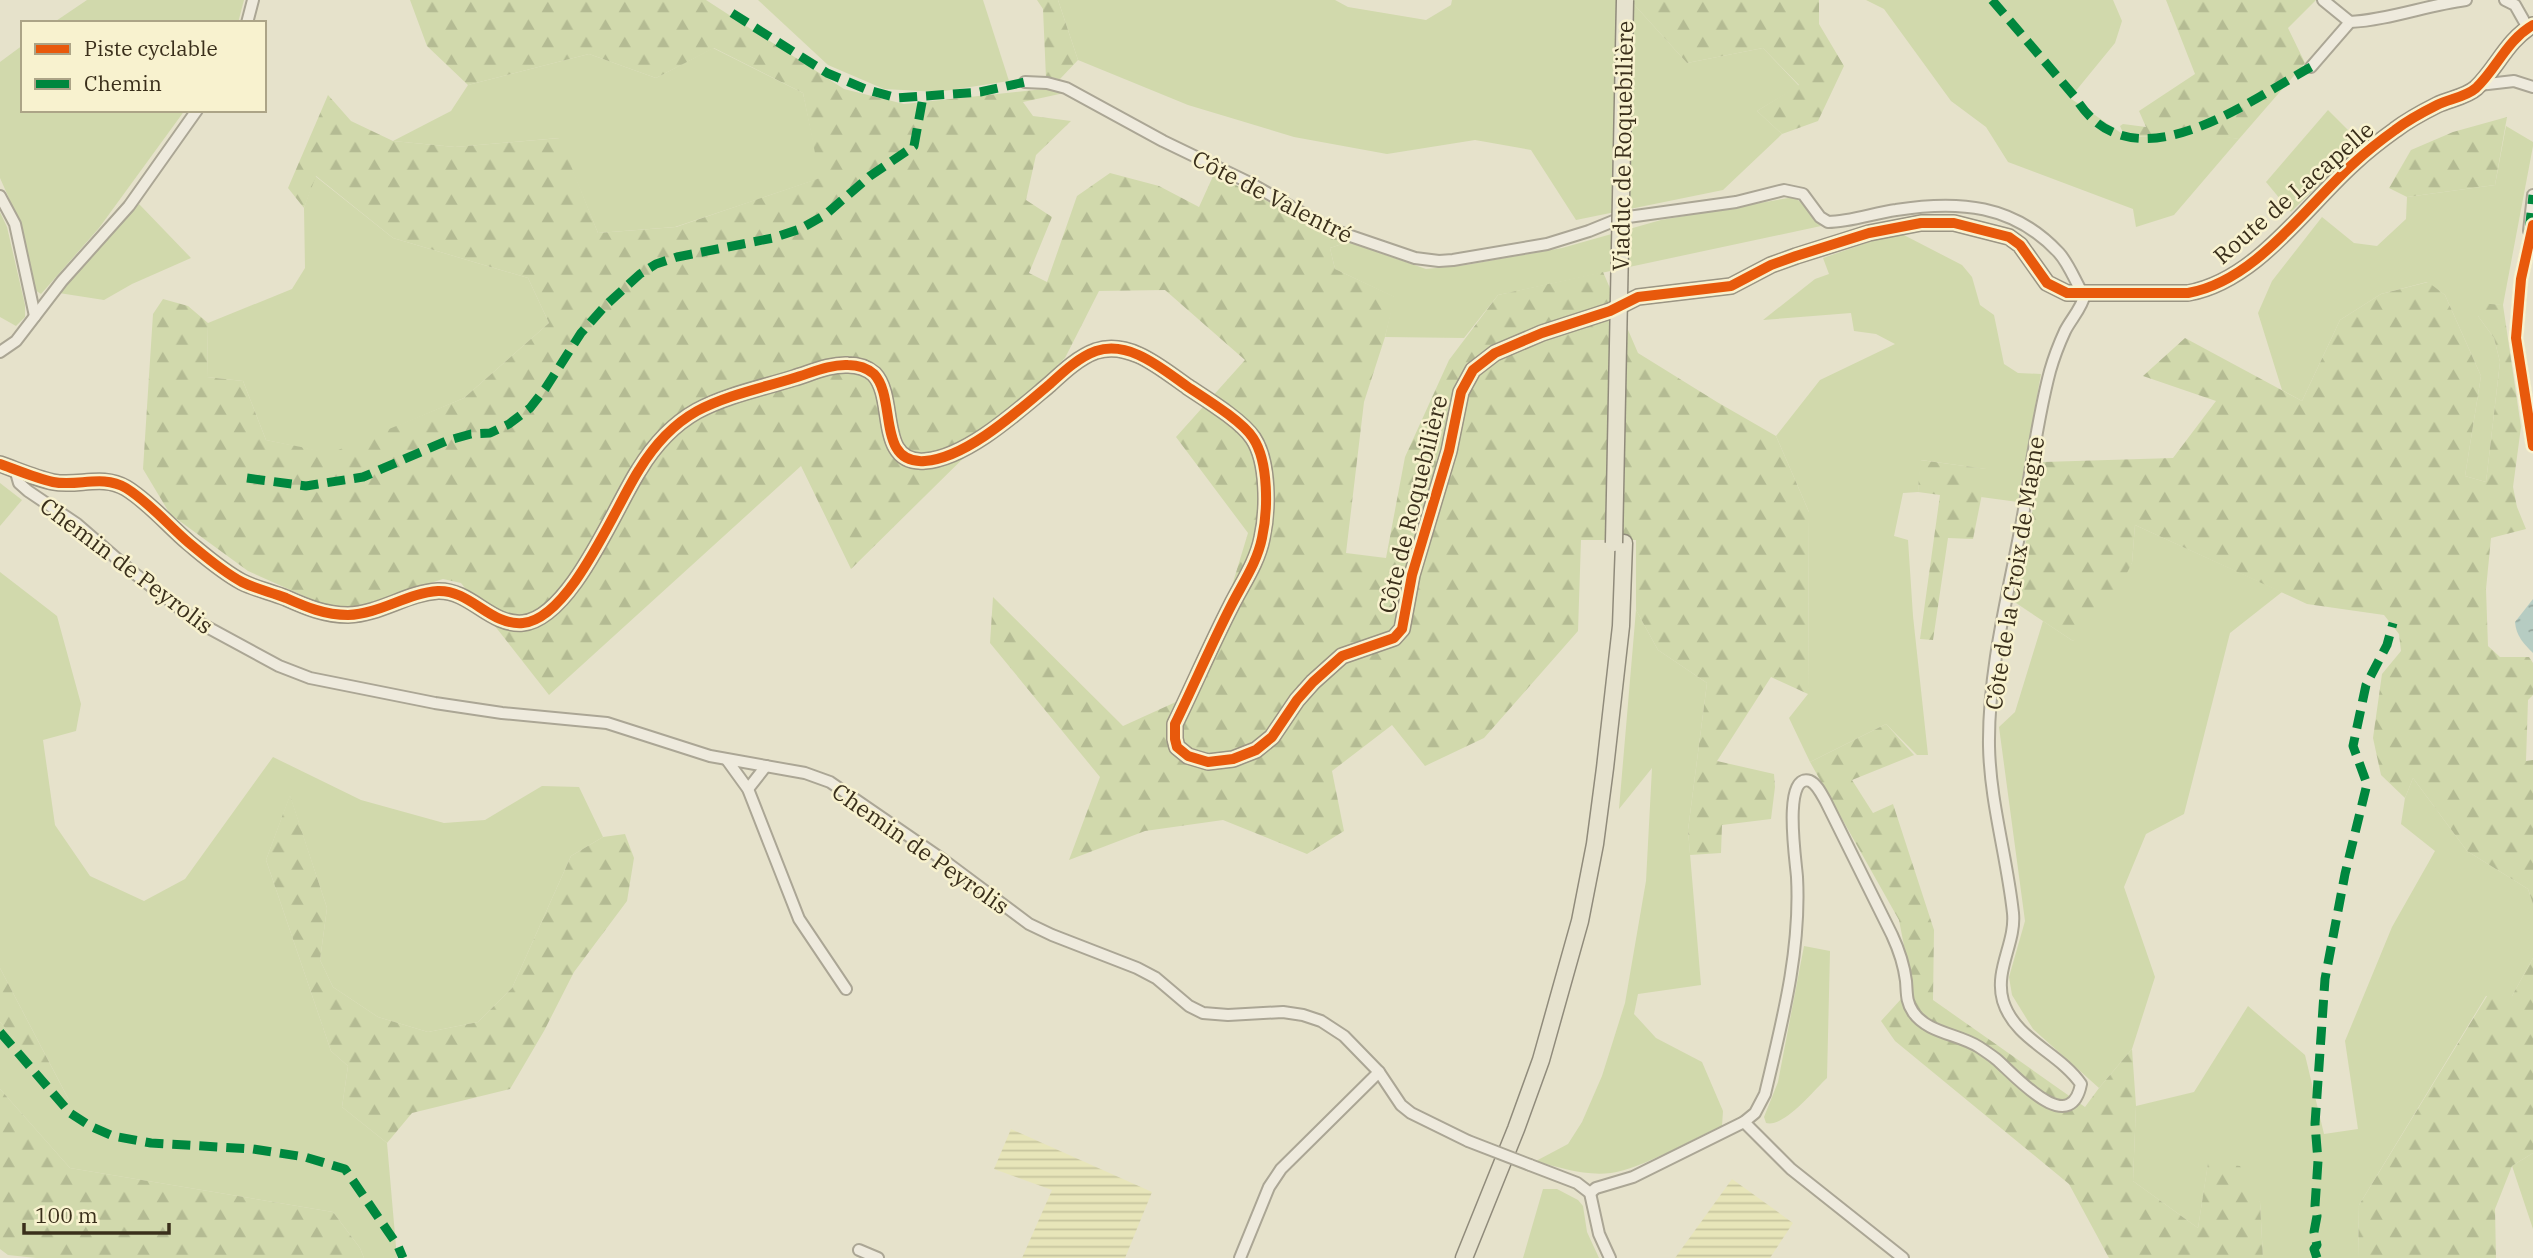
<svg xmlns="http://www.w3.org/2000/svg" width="2533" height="1258" font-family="'IBM Plex Serif',serif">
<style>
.farmland{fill:url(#farmland-rules)}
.green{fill:#d1d9ac}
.forest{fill:url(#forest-firs)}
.water{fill:url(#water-ripples)}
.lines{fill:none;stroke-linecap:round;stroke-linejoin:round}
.street-casing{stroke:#aba695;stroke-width:14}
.secondary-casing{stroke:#9b9584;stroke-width:18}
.primary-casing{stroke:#908b7b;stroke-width:19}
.street{stroke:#eeeadd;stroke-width:10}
.secondary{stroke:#eeeadd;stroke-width:14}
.primary{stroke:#e6e2ce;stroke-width:16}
.street-bridge-casing{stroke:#aba695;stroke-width:14;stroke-linecap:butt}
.primary-bridge-casing{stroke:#908b7b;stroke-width:19;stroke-linecap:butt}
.street-bridge{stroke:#eeeadd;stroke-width:10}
.primary-bridge{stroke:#e6e2ce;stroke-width:16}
.quiet{stroke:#00873e;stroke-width:9;stroke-dasharray:18 9;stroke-linecap:butt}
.cycleway-casing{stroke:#f8f2cf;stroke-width:15}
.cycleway{stroke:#e8590c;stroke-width:10}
.labels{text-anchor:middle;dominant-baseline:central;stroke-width:5;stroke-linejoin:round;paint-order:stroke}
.street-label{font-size:23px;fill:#3a2f1b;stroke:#f8f2cf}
</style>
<defs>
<pattern id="farmland-rules" width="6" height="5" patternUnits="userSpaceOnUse" patternTransform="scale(1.75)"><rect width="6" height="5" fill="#e7e5b9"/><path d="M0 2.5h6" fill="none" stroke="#c7c59e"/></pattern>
<pattern id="forest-firs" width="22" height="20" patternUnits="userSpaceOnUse" patternTransform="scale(1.75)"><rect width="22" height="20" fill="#d1d9ac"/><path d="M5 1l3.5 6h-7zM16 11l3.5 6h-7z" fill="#b4bb93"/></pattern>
<pattern id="water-ripples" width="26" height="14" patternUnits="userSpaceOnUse" patternTransform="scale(1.75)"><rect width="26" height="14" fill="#b6ccc2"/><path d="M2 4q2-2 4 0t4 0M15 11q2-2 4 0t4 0" fill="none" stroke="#95a69d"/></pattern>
</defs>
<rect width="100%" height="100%" fill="#e6e2cb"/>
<g class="farmland">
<path d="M1011,1129L1152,1192L1125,1258H1022L1052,1190L994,1169Z"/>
<path d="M1732,1179L1793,1223L1770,1258H1675Z"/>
</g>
<g class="green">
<path d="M87,0H244L238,23H53Z"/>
<path d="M758,0H983L1009,81L938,92L884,89L828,65Z"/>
<path d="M1058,0H1335L1348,7L1426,20L1451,5L1452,0H1630L1687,63L1763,48L1799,86L1757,111L1782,134L1723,190L1576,220L1531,150L1475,140L1387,154L1294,137L1188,105L1078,60Z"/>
<path d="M1866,0H2113L2122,21L2115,43L2070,98L2124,135L2141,137L2214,135L2239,139L2174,215L2136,227L2133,209L2008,162L1986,127L1951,101L1884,9Z"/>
<path d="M23,45V110H185L99,228L41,294L35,290L21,225L0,178V62Z"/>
<path d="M713,48L803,93L821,178L675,227L598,233L559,138L455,147L393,141L451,111L468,85L589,54L656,78Z"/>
<path d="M2328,110L2361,143L2291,212L2266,182Z"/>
<path d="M2506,126L2533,142V146L2503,305L2479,304L2478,316L2494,338L2500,362L2486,482L2465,476L2481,376L2445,295L2427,282L2381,294L2340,320L2302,401L2282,390L2258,313L2272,281L2322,217L2354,243L2377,246L2406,219L2407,197L2495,185Z"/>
<path d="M315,176L393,238L528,278L549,323L464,398L332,454L266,440L243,381L207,377L208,323L292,289L305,268L304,208Z"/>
<path d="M1794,197L1803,204L1821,226L1498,295L1464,338L1385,337L1394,297L1335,269L1330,248L1348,242L1426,269L1466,265L1562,248L1661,220Z"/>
<path d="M139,204L191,258L132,284L104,300L59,293Z"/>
<path d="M0,212L7,227L25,305V317L16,326L0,317Z"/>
<path d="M1898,232L1962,265L1972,277L1980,305L1994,315L2004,364L2018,373L2041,374L2018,502L1981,497L1986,469L1921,460L1918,492L1903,493L1894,536L1908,540L1913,616L1928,755H1917L1886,724L1810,762L1789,718L1808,694L1809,512L1776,436L1820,380L1895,344L1876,334L1854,331L1851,313L1763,320L1815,279L1829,274L1823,258Z"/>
<path d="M0,483L22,500L0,526Z"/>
<path d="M2135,525L2282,592L2230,633L2184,814L2146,834L2124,887L2155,977L2132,1049L2099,1088L2033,1029L2012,995L2009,977L2025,921L1999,727L2015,712L2043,621L2073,641L2132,563Z"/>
<path d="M0,572L57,616L81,704L76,731L43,740L55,825L90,876L144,901L185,879L273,757L361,800L444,823L485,820L542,786L579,787L603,837L571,856L512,988L478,1022L428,1032L378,1017L333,987L320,960L327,908L290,796L266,860L331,1051L348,1066L342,1107L387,1143L397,1258H364L360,1248L333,1212L70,1168L0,1089V1022L69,1100L0,968Z"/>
<path d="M1636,610L1658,650L1707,683L1688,830L1701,985L1638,994L1634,1014L1656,1038L1702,1062L1723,1111L1722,1126C1694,1138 1639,1170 1611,1173C1585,1176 1560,1168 1536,1161L1568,1144L1582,1122L1602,1076L1625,1003L1646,881L1652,768L1619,809Z"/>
<path d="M2413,778L2467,851L2528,889L2533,904V958L2512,996H2486L2359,1205L2358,1258H2263L2260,1202L2208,1164L2198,1228L2133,1181L2136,1106L2194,1092L2248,1006L2305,1055L2324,1134L2358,1129L2345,1041L2392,927L2435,851L2401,824L2405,798Z"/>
<path d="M1804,946L1830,951L1827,1078C1814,1090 1784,1128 1766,1123L1764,1117L1778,1082Z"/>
<path d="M2533,1153V1229L2512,1166Z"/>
<path d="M1543,1189H1557L1578,1200L1583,1206L1587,1232L1599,1258H1523Z"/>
</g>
<g class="forest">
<path d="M410,0H706L844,89L904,104L1053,88L1064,93L1023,102L1033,116L1071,121L1036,155L1026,200L1052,217L1029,273L1047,282L1077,196L1110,173L1159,186L1199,207L1214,174L1348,242L1330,248L1335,269L1395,297L1385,337L1364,402L1346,553L1386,558L1405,457L1449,360L1498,295L1603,272L1638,353L1717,402L1776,436L1809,512L1808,694L1771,677L1717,761L1774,774L1775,787L1771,819L1722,825L1721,853L1690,855L1688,830L1707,683L1658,650L1636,610V540H1581L1578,631L1484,738L1425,766L1392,725L1332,771L1344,831L1307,854L1223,820L1145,831L1069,860L1100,777L990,643L993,597L1123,726L1200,691L1248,533L1176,437L1245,360L1165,290L1099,291L1065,358L851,569L801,466L549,695L461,583L443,579L353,608H331L248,571L170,514L143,469L153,314L163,299L188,306L208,323L207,377L243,381L266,440L331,453L464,398L549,323L528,278L393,238L316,176L304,208L288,188L328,95L351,121L393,141L455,147L560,138L598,233L676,227L820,178L803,93L714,48L656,78L589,54L468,85L427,46Z"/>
<path d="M1037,0H1058L1078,60L1060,79L1046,78L1043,9Z"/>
<path d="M1630,0H1819V24L1844,66L1818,121L1782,134L1757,111L1799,85L1763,48L1687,63Z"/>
<path d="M2166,0H2316L2288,28L2305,63L2239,139C2200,133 2162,140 2124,135L2120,126L2123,124L2146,127L2139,111L2195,74Z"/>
<path d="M2507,117L2495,185L2407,197L2389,188L2411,150L2453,132Z"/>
<path d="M2428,282L2445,295L2481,376L2465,476L2486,482L2500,362L2494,338L2478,316V303L2503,305L2521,427L2513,487L2517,507L2526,529L2491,538L2486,589L2488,646L2500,657H2529L2533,663V695L2528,700L2526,761L2533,760V904L2528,889L2467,851L2413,778L2405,798L2381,775L2373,738L2382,674L2401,651L2399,634L2384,615L2307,604L2135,525L2132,563L2106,614L2073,641L2013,601L2043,462L2173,458L2216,401L2143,376L2185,338L2302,401L2340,320L2381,294Z"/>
<path d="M1920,460L1987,469L1973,539L1948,538L1933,640L1920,639L1940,495L1918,492Z"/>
<path d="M1886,724L1914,755L1852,780L1873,813L1893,804L1934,930L1933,1000L2085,1107L2099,1088L2132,1049L2136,1106L2133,1181L2198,1228L2208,1163L2240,1166L2260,1202L2263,1258H2109L2069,1184L1895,1041L1881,1021L1912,987L1899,920L1810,762Z"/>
<path d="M290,795L327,908L320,960L333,987L378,1017L428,1032L478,1022L512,988L571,856L603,837L625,834L634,858L627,901L574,972L544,1031L510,1089L412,1113L387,1143L342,1107L348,1066L331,1051L266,860Z"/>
<path d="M2533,958V1153L2512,1166L2495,1209L2496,1258H2358L2359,1205L2487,996H2512Z"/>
<path d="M0,968L71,1104L0,1022Z"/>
<path d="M0,1089L70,1168L333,1212L360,1248L364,1258H36L8,1255L0,1249Z"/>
</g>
<path class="water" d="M2533,599V653C2524,644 2516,636 2515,622Z"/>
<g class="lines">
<g class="street-casing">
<g id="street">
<path d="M2323,0L2350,22"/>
<path d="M2505,0L2515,5L2528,28"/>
<path d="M247,23L253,0"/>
<path d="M2311,67L2350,22C2389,20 2427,5 2466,0"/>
<path d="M1025,82L1047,83L1066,88L1163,141L1250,183L1330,229L1415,258L1439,261L1453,260L1547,244L1589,231L1621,218L1736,202L1784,190L1803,194L1820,217L1828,222C1850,222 1874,213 1896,210C1958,200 2014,204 2059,253C2069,264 2075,281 2083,294"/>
<path d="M2479,85L2514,81L2533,87"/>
<path d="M0,196L15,224L35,316"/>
<path d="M2533,225L2521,279L2516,338L2533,446"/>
<path d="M2529,231L2533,195"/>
<path d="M0,352L16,341L62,281L129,206L197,110"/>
<path d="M15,469L19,483L28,491L77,524L130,570L196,621L279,666L310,678L435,703L502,713L607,723L710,756L805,773L830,782L942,859L1029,924L1052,935L1137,968L1156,978L1189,1006L1203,1013L1228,1015L1283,1012L1303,1015L1321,1021L1344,1036L1379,1072L1401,1105L1411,1113L1468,1141"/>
<path d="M727,760L748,789L799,919L846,989"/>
<path d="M748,789L766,766"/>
<path d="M1744,1122L1791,1169L1903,1258"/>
<path d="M1530,1165L1577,1183L1590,1193L1599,1234L1610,1258"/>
<path d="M1590,1193L1596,1188L1633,1177L1744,1122L1755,1113L1765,1094C1782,1022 1801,951 1797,877C1796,862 1782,772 1810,781C1817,784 1822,795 1826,802L1892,935C1899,950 1904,965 1906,981C1907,993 1906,1002 1913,1012C1927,1033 1959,1034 1979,1047C1985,1051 1991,1055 1996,1059C2013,1073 2070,1140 2081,1084C2059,1052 2015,1040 2003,1001C1994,970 2016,943 2013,913C2007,857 1990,802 1989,746C1988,670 2008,595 2022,521C2031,471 2037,420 2050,371C2054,357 2059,344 2065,331C2071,319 2082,308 2085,294"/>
<path d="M859,1250L878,1258"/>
<path d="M1240,1258L1269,1187L1281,1169L1379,1072"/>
</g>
</g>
<g class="secondary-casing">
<path id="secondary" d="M0,464C17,470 35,478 53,482C78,487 102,474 126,488C149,502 169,526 189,543C206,557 223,572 242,582C256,589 271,592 286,598C306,607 325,615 348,615C380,614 407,593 438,591C471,590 490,626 523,623C571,618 615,507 639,470C653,447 672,425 697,411C727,395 762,388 794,378C811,373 830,364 848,365C857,365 867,368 874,374C897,398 876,465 925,461C967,458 1019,410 1050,384C1063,372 1079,357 1096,351C1130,340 1162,369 1188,387C1206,399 1242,421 1253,438C1269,462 1268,511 1262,538C1257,563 1242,584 1231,606C1211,645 1194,685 1175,724V739L1177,747L1188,756L1208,762L1233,759L1256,750L1272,737L1297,700L1313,682L1342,656L1394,638L1402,629L1412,575L1449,451L1461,392L1473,370L1495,353L1542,333L1610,311L1638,297L1731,286L1771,265L1796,256L1869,233L1921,223H1954L2009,237L2020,245L2047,283L2067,293H2188C2256,281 2305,207 2354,163C2367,151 2381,140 2395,130C2408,120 2423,112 2437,105C2449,99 2466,97 2476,88C2497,68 2507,40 2533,25"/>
</g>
<g class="primary-casing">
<path id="primary" d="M1464,1258L1516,1129L1541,1060L1580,921L1595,844L1605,768L1621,626L1624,543"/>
</g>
<use href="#street" class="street"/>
<use href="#secondary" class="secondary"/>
<use href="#primary" class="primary"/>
<g class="street-bridge-casing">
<path id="street-bridge" d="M1468,1141L1530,1165"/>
</g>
<g class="primary-bridge-casing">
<path id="primary-bridge" d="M1614,543L1625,0"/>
</g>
<use href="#street-bridge" class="street-bridge"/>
<use href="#primary-bridge" class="primary-bridge"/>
<g class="quiet">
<path d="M1992,0L2075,97C2131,190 2245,103 2311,67"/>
<path d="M732,13L827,73L868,90L897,98L980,92L1025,82"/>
<path d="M2529,231L2533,195"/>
<path d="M247,478L306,486L363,477L446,441L471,434L490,433L509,424L530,408L545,389L581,333L605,306L640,274L656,264L677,257L773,238L800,229L825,215L870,176L914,146L923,97"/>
<path d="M0,1032L70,1113L90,1126L113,1136L151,1143L253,1149L305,1157L345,1169L398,1246L403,1258"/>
<path d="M2317,1258L2314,1249L2317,1245L2314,1232L2317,1216L2315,1206L2318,1161L2315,1124L2325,979L2345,874L2367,784L2353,746L2366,685L2387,645L2393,623"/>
</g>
<g class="cycleway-casing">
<g id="cycleway">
<path d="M2533,225L2521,279L2516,338L2533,446"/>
<path d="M0,464C17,470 35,478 53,482C78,487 102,474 126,488C149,502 169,526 189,543C206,557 223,572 242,582C256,589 271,592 286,598C306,607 325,615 348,615C380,614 407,593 438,591C471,590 490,626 523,623C571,618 615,507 639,470C653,447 672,425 697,411C727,395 762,388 794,378C811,373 830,364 848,365C857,365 867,368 874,374C897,398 876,465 925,461C967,458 1019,410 1050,384C1063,372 1079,357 1096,351C1130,340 1162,369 1188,387C1206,399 1242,421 1253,438C1269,462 1268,511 1262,538C1257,563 1242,584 1231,606C1211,645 1194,685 1175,724V739L1177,747L1188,756L1208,762L1233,759L1256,750L1272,737L1297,700L1313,682L1342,656L1394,638L1402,629L1412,575L1449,451L1461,392L1473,370L1495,353L1542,333L1610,311L1638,297L1731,286L1771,265L1796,256L1869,233L1921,223H1954L2009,237L2020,245L2047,283L2067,293H2188C2256,281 2305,207 2354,163C2367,151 2381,140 2395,130C2408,120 2423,112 2437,105C2449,99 2466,97 2476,88C2497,68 2507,40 2533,25"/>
</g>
</g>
<use href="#cycleway" class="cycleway"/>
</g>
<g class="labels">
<g class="street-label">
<text transform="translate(1622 146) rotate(-89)">Viaduc de Roquebilière</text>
<text transform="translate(2293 192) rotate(-41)">Route de Lacapelle</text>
<text transform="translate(1273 196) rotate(27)">Côte de Valentré</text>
<text transform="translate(1412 504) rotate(-76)">Côte de Roquebilière</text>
<text transform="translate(127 565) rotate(37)">Chemin de Peyrolis</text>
<text transform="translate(2014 573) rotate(-81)">Côte de la Croix de Magne</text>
<text transform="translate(921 848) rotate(35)">Chemin de Peyrolis</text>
</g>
</g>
<rect x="21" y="21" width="245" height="91" fill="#f8f2cf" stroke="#aca487" stroke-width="2"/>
<rect x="35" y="44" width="35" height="10" fill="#e8590c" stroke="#aca487" stroke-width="2"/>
<text x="84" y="56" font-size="21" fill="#3a2f1b">Piste cyclable</text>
<rect x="35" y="79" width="35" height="10" fill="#00873e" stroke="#aca487" stroke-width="2"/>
<text x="84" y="91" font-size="21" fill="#3a2f1b">Chemin</text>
<path d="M24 1223v10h145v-10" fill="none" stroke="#3a2f1b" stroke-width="3.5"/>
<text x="35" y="1223" font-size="21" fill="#3a2f1b" stroke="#f8f2cf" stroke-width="5" paint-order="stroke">100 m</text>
</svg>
